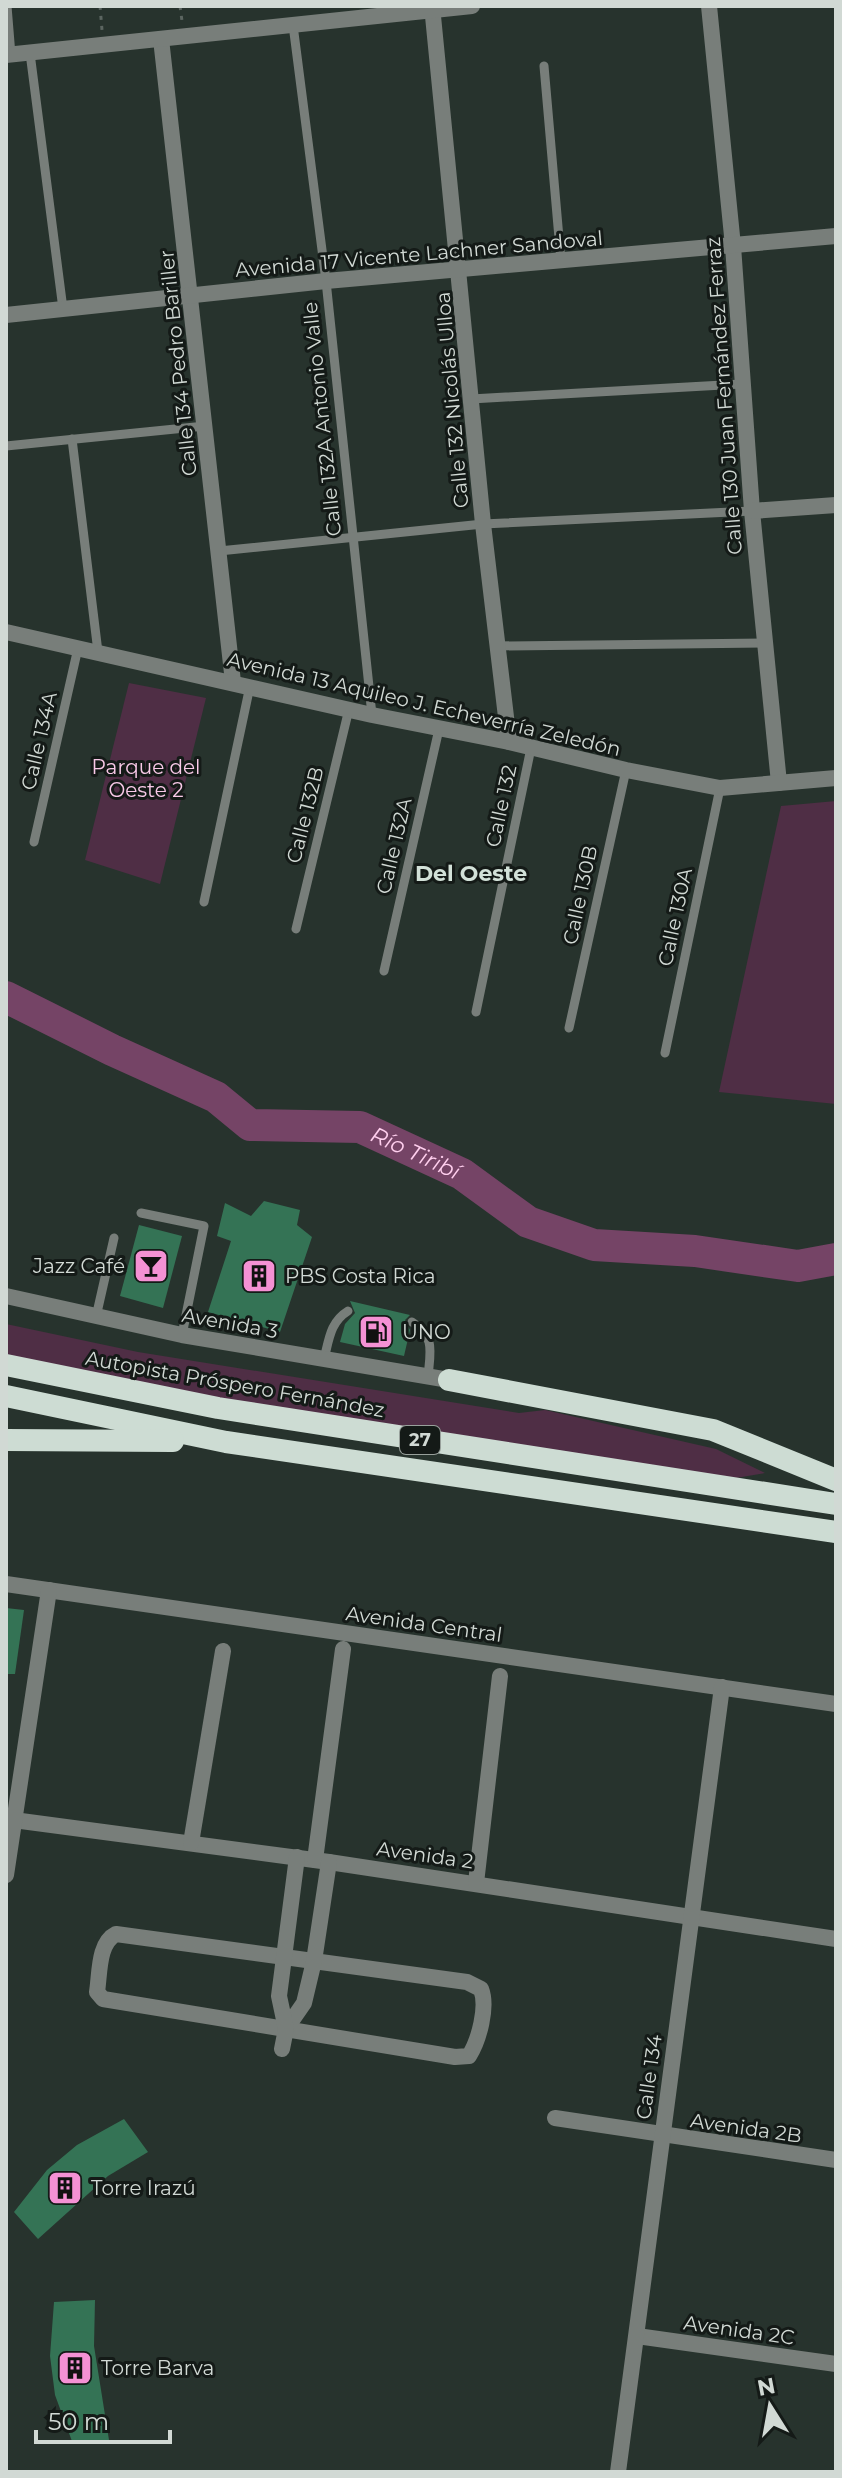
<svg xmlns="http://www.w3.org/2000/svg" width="842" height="2478" font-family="Montserrat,sans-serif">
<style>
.green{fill:#4f2e45}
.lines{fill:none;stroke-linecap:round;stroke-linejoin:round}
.river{stroke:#754466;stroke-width:32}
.building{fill:#347355}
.path{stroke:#5c6661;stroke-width:3;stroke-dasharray:4 6;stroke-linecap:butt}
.service{stroke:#787e7a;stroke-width:9}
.minor{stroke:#787e7a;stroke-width:16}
.tertiary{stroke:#787e7a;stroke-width:16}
.trunk{stroke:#cddcd3;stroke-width:22}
.labels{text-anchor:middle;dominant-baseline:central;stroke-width:6;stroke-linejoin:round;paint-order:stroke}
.shield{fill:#141a17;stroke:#98a09b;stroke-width:2}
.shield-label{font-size:18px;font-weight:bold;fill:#d1d9d4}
.street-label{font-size:20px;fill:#d1d9d4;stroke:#141a17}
.park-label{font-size:20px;fill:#f9c9e8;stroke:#141a17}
.poi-label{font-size:20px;fill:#d1d9d4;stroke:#141a17;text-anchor:start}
.neighbourhood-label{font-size:22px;font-weight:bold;fill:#d2e1d8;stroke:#141a17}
.water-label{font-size:22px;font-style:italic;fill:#ffcfee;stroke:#141a17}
</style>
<rect width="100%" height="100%" fill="#27332d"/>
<g class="green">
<path d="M129,683L206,698L160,884L85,860Z"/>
<path d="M836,801V1104L719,1092L781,806Z"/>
<path d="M6,1324L138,1352L519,1413L545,1410L716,1449L765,1473L736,1478L131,1385L6,1358Z"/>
</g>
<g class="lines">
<path class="river" id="s1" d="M6,997L112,1050L216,1097L250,1125L360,1127L462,1174L528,1222L594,1245L695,1251L798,1266L836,1259"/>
</g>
<g class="building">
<path d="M264,1201L300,1210L297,1225L312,1237L280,1332L208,1312L231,1241L217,1236L225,1203L251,1216Z"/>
<path d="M139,1225L182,1236L163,1308L120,1296Z"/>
<path d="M350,1301L410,1315L405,1320L410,1330L404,1356L340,1342L345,1324L355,1313Z"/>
<path d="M6,1608L24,1610L15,1674H6Z"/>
<path d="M124,2119L148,2152L108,2176L38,2239L14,2212L47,2170L77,2145Z"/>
<path d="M95,2300L94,2346L109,2440L73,2444L55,2395L50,2356L54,2302Z"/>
</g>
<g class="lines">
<g class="path">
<path d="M100,6L102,30"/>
<path d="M180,6L182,21"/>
</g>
<g class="service">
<path d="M7,6L11,55"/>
<path d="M293,25L326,281L372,715"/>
<path d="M30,53L63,309"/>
<path d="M544,66L561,261"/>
<path d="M471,399L741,384"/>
<path d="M72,439L98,652"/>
<path d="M6,446L205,426"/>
<path d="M219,551L483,524L752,511"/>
<path d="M498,646L764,643"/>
<path d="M34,842L78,648"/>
<path d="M204,902L250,686"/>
<path d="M296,929L349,709"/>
<path d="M384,971L439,729"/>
<path d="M476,1012L531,748"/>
<path d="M569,1028L626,770"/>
<path d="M665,1053L720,788"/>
<path d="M141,1213L204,1226L182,1335"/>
<path d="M96,1317L114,1238"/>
<path d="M412,1322C436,1337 430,1352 428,1377"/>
<path d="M324,1359C329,1340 330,1322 348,1311"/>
</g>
<g class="minor">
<path d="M432,6L483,524L509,742"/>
<path d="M709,6L733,246L752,511L779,783"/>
<path d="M161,39L233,682"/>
<path d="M6,55L472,6"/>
<path d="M6,315L326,281L836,236"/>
<path d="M752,511L836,505"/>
<path d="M6,632L372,715L509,742L626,770L720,788L836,778"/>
<path d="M6,1584L836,1704"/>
<path d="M6,1819L329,1862L836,1939"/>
<path d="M191,1843L223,1651"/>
<path d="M315,1860L343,1649"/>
<path d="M6,1875L49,1590"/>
<path d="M476,1883L500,1676"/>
<path d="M116,1934L467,1982L481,1989C488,2007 479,2040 469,2056L455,2057L103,1999L97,1992C100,1973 98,1943 116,1934Z"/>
<path d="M286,2029L304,2003L314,1961L329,1862"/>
<path d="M282,2049L286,2029L279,1996L297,1857"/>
<path d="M555,2118L836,2160"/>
<path d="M637,2336L836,2364"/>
<path d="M618,2472L722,1687"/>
</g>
<path class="tertiary" d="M6,1296L182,1335L449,1380"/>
<g class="trunk">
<path d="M6,1365L218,1408L836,1504"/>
<path d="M449,1380L713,1430L836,1480"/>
<path d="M6,1396L226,1442L836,1532"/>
<path d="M6,1440L173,1441"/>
</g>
</g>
<defs>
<g id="bar-square" transform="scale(1.8)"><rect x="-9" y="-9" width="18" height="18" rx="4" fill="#f491d4" stroke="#141a17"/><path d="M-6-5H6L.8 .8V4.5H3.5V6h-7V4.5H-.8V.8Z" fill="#111"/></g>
<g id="building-square" transform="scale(1.8)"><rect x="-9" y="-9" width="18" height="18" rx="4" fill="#f491d4" stroke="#141a17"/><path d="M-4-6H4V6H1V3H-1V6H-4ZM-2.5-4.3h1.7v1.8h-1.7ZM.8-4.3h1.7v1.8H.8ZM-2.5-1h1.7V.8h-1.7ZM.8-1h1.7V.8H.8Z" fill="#111"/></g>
<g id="fuel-square" transform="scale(1.8)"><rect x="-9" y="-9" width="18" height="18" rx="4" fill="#f491d4" stroke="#141a17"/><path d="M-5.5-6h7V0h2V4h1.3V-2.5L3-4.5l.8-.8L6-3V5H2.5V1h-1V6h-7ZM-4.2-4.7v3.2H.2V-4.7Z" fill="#111"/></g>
</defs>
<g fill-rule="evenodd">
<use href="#bar-square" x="151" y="1266"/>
<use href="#building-square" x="259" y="1276"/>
<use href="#fuel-square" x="376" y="1332"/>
<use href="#building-square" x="65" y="2188"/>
<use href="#building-square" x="75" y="2368"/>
</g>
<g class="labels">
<rect class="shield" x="400" y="1426" width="40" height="28" rx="6"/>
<g class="shield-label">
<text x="420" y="1440">27</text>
</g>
<g class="street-label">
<text transform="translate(419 254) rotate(-5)">Avenida 17 Vicente Lachner Sandoval</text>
<text transform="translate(178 363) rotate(-96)">Calle 134 Pedro Bariller</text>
<text transform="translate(724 396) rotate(-94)">Calle 130 Juan Fernández Ferraz</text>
<text transform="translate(452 400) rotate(-95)">Calle 132 Nicolás Ulloa</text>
<text transform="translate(322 419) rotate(-96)">Calle 132A Antonio Valle</text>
<text transform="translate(424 704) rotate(13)">Avenida 13 Aquileo J. Echeverría Zeledón</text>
<text transform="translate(39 741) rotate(-77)">Calle 134A</text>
<text transform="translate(501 806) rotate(-78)">Calle 132</text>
<text transform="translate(305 815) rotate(-76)">Calle 132B</text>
<text transform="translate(394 846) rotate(-77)">Calle 132A</text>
<text transform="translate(580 895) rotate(-78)">Calle 130B</text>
<text transform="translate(675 917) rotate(-78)">Calle 130A</text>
<text transform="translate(230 1323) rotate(10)">Avenida 3</text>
<text transform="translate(235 1384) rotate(10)">Autopista Próspero Fernández</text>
<text transform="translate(424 1624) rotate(8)">Avenida Central</text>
<text transform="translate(425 1855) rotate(8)">Avenida 2</text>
<text transform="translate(649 2077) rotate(-82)">Calle 134</text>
<text transform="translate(746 2128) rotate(8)">Avenida 2B</text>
<text transform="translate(739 2330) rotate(8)">Avenida 2C</text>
</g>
<g class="park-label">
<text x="146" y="767">Parque del<tspan x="146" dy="23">Oeste 2</tspan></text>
</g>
<g class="poi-label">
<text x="125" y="1266" text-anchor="end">Jazz Café</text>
<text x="285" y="1276">PBS Costa Rica</text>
<text x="402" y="1332">UNO</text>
<text x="91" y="2188">Torre Irazú</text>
<text x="101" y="2368">Torre Barva</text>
</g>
<g class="neighbourhood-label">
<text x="471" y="873">Del Oeste</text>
</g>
<g class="water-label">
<text stroke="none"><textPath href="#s1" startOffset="448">Río Tiribí</textPath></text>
</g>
</g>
<rect width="842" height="2478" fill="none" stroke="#d1d9d4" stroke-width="16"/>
<g transform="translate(770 2406) rotate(349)" stroke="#141a17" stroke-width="6" paint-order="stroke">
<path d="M0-6L14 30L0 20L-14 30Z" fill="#d1d9d4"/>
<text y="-12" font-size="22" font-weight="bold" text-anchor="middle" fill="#d1d9d4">N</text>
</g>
<path d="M36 2430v12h134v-12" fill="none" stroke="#d1d9d4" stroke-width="4"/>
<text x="48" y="2430" font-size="24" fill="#d1d9d4" stroke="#141a17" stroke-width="6" paint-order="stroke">50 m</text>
</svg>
